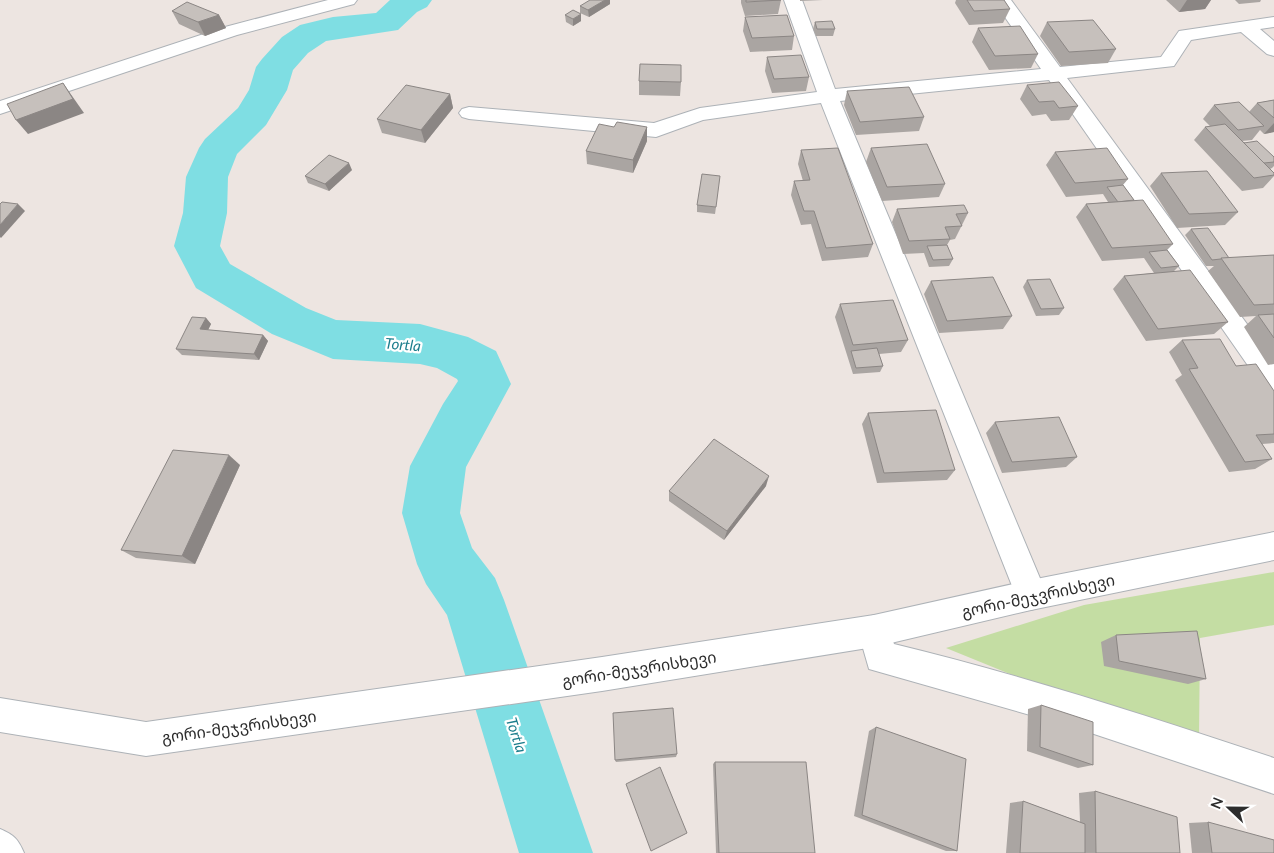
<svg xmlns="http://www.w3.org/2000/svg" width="1274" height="853" font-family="Lato,'Noto Sans Georgian',sans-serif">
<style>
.green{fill:#c4dda3}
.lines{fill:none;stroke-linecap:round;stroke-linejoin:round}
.river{fill:#7fdee3;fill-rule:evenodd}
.minor-casing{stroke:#adb2b7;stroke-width:2}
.secondary-casing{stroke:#adb2b7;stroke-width:2}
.minor{fill:#fff;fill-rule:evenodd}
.secondary{fill:#fff;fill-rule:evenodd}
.wall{fill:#aaa5a2}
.shaded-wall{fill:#8b8684}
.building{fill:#c6c0bc;stroke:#8b8684}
.labels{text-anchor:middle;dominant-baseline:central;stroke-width:4.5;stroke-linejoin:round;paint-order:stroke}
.water-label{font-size:15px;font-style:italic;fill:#1b7d8c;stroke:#fff}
.near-street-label{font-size:16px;fill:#2d2d2d;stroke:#fff}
</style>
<rect width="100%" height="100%" fill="#ede5e1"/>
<path class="green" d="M1274,572V625L1200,638L1199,739L1172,740L946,648L1084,605Z"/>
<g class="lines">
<path class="river" d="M390,0H432L427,7L417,12L398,30L326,41L308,53L293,70L287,90L266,125L237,154L228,177L227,213L220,246L230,264L306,308L336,320L420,324L468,337L496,351L511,384L466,467L460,513L472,548L495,578L504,600L593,853H519L447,615L426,584L417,564L402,513L410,466L443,404L458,381L457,379L437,368L420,364L333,359L272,334L196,288L174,246L183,213L186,177L199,148L205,139L238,108L249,90L256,67L262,59L282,37L300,25L333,17L376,13Z"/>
<g class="minor-casing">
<g id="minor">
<path d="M328,0H357L354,4L237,35L0,114V101L225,27Z"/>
<path d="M784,0H802L835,89L1041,69L993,0H1011L1060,67L1161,57L1179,31L1274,17V27L1260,29L1274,41V56L1267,54L1241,32L1191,40L1174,66L1067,78L1274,361V393L1265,390L1049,80L840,101L1047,595L1042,606L1031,610L1020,606L821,103L703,120L656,137L469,119L462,117L459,113L462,109L469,107L654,123L700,108L817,92Z"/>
<path d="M874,615L885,620L894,644C1022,675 1148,716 1274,758V794L1079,729L869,669L858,631L863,620Z"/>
<path d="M0,829C14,835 18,839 24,853H0Z"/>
</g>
</g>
<g class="secondary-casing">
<path id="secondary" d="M1274,532V560L1031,610L874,647L602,691L146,756L0,732V698L146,722L602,657L874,615L1031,580Z"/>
</g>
<use href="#minor" class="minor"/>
<use href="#secondary" class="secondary"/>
</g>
<g class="wall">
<path d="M741,0H781L778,14L745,16L741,3Z"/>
<path d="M800,0H823L800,1Z"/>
<path d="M956,0H1004L1010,9L1003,23L969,25L955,3Z"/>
<path d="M1166,0H1211L1205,9L1179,12Z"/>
<path d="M1235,0H1261L1260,2L1239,4Z"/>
<path d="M610,4L589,17L580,13V6Z"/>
<path d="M172,11L219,15L226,28L205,36L179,24Z"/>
<path d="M565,15L581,21L573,26L566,22Z"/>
<path d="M745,17L794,36L792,50L750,52L743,31Z"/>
<path d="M815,22L835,29L833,36H816L813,29Z"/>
<path d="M1047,22L1116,49L1108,63L1061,66L1040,36Z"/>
<path d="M978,28L1038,54L1031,68L989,70L972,42Z"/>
<path d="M767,57L809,77L806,91L772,93L765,71Z"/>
<path d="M639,81L681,82L680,96L639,95Z"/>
<path d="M1027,85L1078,106L1069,120L1051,121L1046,114L1032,116L1020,99Z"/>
<path d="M847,91L924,117L919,131L856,135L844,105Z"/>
<path d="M450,94L453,108L425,143L382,133L377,119Z"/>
<path d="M1274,100V132L1264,134L1260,130L1252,140L1242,141L1274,157V166L1272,168L1270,169L1274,173V176L1263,188L1242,191L1194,140L1205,127L1210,126L1203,119L1214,105L1249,112L1257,103Z"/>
<path d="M614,127H647V141L633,173L587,164L586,151Z"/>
<path d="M871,148L945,184L939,197L882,201L866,162Z"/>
<path d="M801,150L873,244L868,257L822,261L811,224L801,225L791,195L794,181H803L798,164Z"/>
<path d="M1055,152L1128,179L1123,185L1134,200L1173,244L1167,250L1179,266L1174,271L1228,322L1214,334L1146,341L1113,289L1124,276L1154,273L1144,258L1102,261L1076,217L1086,204L1108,202L1103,194L1066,197L1046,165Z"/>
<path d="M352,170L329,191L308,183L305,176Z"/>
<path d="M1161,173L1238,212L1225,225L1177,228L1150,186Z"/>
<path d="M697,205L716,207L715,214L697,212Z"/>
<path d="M897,209L968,213L955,239L950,240L947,245L953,259L949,266L929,267L924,253L903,254L892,222Z"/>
<path d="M1191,229L1229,258L1274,255V364L1268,365L1244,327L1256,316L1240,317L1208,271L1214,266H1206L1185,235Z"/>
<path d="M1027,280L1064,308L1059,315L1036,316L1023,287Z"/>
<path d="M931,281L1012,316L1003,329L939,333L924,294Z"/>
<path d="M840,304L908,340L901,352L879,354L883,366L880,372L853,374L835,317Z"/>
<path d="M206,318L211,324L208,330L263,335L268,341L259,360L182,355L176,349Z"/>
<path d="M1182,340L1236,366L1274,391V443L1262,444L1272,459L1255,469L1229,472L1175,380L1182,375L1169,352Z"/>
<path d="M868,413L955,470L947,480L877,483L862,424Z"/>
<path d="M995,422L1077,457L1066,467L1002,473L986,433Z"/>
<path d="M240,465L195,564L136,558L121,550Z"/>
<path d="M766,486L724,540L669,501V491Z"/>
<path d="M1116,635L1206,679L1188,684L1104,666L1101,642Z"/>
<path d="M1041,705L1093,765L1078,768L1027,751L1028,709Z"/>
<path d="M876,727L957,851H946L854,816L869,731Z"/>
<path d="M677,754L676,757L616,762L615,760Z"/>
<path d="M715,762L815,853H716L713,764Z"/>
<path d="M1095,791L1180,853H1006L1010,803L1023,801L1080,822L1079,793Z"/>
<path d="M1208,822L1274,853H1192L1189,823Z"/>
</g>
<g class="shaded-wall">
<path d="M605,0H610V4L589,17L588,10Z"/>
<path d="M1187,0H1211L1205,9L1179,12Z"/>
<path d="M581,14V21L573,26V19Z"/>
<path d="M219,15L226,28L205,36L198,22Z"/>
<path d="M63,83L84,113L28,134L16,120Z"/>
<path d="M450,94L453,108L425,143L421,130Z"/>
<path d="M1274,123V132L1264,134Z"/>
<path d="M647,127V141L633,173V160Z"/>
<path d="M349,163L352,170L329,191L325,184Z"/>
<path d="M18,204L25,211L1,238L0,237V225Z"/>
<path d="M206,318L211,324L205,336L200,329Z"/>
<path d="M263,335L268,341L259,360L254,354Z"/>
<path d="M229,455L240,465L195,564L182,556Z"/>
<path d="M769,476L766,486L724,540L727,531Z"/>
</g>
<g class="building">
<path d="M590,0H605L588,10L580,6Z"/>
<path d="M746,0H781L746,2Z"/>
<path d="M967,0H1004L1010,9L974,11Z"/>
<path d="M187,2L219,15L198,22L172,11Z"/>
<path d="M573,10L581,14L573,19L565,15Z"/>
<path d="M787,15L794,36L752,38L745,17Z"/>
<path d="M1093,20L1116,49L1069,52L1047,22Z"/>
<path d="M832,21L835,29H817L815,22Z"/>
<path d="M1020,26L1038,54L995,56L978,28Z"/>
<path d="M801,55L809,77L774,79L767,57Z"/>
<path d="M640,64L681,65V82L639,81Z"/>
<path d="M1059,82L1078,106L1059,108L1054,101L1039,102L1027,85Z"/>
<path d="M63,83L73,99L16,120L7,104Z"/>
<path d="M406,85L450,94L421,130L377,119Z"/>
<path d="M909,87L924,117L860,122L847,91Z"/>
<path d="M1274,100V118L1257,103Z"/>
<path d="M1239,102L1264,126L1238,130L1214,105Z"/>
<path d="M617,122L647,127L633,160L586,151L599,124L614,127Z"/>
<path d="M1225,124L1274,173V175L1254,178L1205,127Z"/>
<path d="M1257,141L1274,157V162L1264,163L1244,143Z"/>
<path d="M927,144L945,184L887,187L871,148Z"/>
<path d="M838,148L873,244L826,248L814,211H804L794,181L810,180L801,150Z"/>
<path d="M1107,148L1128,179L1075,183L1055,152Z"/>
<path d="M329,155L349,163L325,184L305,176Z"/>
<path d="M1207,171L1238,212L1189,214L1161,173Z"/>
<path d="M702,174L720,176L716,207L697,205Z"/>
<path d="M1123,185L1134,200L1118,202L1107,187Z"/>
<path d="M1143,200L1173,244L1112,248L1086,204Z"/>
<path d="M2,202L18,204L0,225V204Z"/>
<path d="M964,205L968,213L956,214L962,226L945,227L950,239L909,241L897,209Z"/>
<path d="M1208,228L1229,258L1212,260L1191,229Z"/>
<path d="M947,245L953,259L933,260L927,246Z"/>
<path d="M1167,250L1179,266L1161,268L1149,252Z"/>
<path d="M1274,255V304L1254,305L1221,258Z"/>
<path d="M1190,270L1228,322L1158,329L1124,276Z"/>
<path d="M993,277L1012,316L947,321L931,281Z"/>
<path d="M1050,279L1064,308L1041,309L1027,280Z"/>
<path d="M893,300L908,340L853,345L840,304Z"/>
<path d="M1274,314V338L1258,315Z"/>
<path d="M192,317L206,318L200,329L263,335L254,354L176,349Z"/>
<path d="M1220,339L1236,366L1256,364L1274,391V434L1256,435L1272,459L1245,462L1189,369L1198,368L1182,340Z"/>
<path d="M877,348L883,366L856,368L851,351Z"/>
<path d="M936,410L955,470L884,473L868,413Z"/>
<path d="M1059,417L1077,457L1012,462L995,422Z"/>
<path d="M714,439L769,476L727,531L669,491Z"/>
<path d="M173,450L229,455L182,556L121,550Z"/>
<path d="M1197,631L1206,679L1119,661L1116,635Z"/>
<path d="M1041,705L1093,722V765L1040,747Z"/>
<path d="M673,708L677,754L615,760L613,713Z"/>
<path d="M876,727L966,759L957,851L862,815Z"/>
<path d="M715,762H806L815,853H719Z"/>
<path d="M660,767L687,833L651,851L626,784Z"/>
<path d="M1095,791L1177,817L1180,853H1096Z"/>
<path d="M1023,801L1085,824V853H1020Z"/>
<path d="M1208,822L1274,840V853H1212Z"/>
</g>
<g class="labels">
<g class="water-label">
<text transform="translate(403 344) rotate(5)">Tortla</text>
<text transform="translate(517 735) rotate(72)">Tortla</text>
</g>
<g class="near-street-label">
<text transform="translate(1038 595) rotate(-12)">გორი-მეჯვრისხევი</text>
<text transform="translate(639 668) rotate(-9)">გორი-მეჯვრისხევი</text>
<text transform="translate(239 726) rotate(-8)">გორი-მეჯვრისხევი</text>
</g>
</g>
<g transform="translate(1229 808) rotate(292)" stroke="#ffffff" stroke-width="4" paint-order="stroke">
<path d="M0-4L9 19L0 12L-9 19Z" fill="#2d2d2d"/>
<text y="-8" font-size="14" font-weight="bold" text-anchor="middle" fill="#2d2d2d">N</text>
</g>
</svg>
